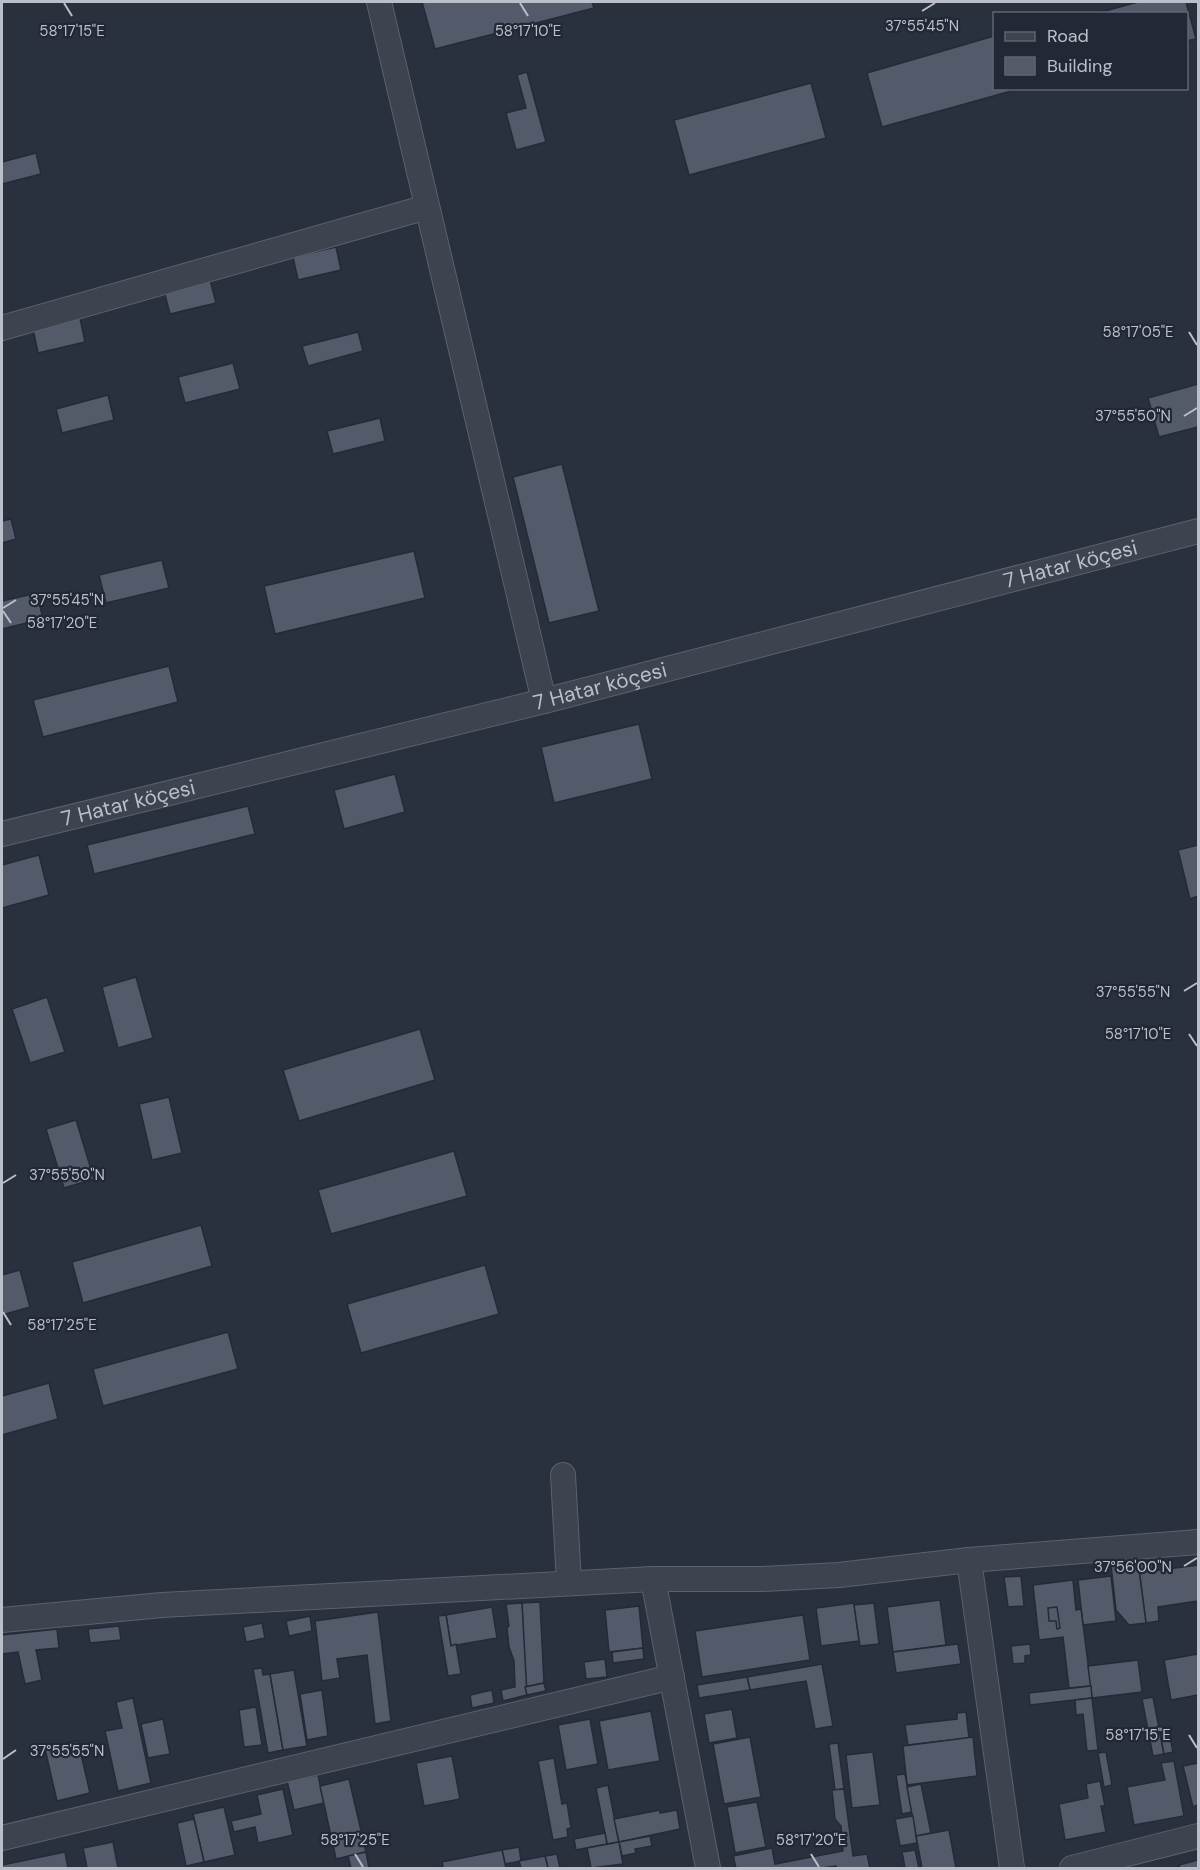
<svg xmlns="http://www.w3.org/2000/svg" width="1200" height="1870" font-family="'DM Sans',sans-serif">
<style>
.building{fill:#535a6a;stroke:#242a37;stroke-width:1.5}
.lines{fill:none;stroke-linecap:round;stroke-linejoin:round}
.street-casing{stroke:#5b616d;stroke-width:26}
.street{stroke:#3d434f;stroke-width:24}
.ticks{fill:none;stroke:#babfca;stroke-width:2}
.labels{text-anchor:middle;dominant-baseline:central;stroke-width:4.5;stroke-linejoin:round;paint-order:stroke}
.street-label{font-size:21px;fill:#babfca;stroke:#222835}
.ticks-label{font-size:15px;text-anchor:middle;fill:#babfca;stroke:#222835;stroke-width:4.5;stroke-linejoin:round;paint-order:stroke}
</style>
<rect width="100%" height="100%" fill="#29313f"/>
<g class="building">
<path d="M422,2H592L594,8L435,49Z"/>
<path d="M1138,2H1186L1196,39L1186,41V14H1094Z"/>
<path d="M994,36V88L1015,90L882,127L867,73Z"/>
<path d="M527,72L546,142L516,150L506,113L526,108L517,75Z"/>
<path d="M811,83L826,138L689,175L674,120Z"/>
<path d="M36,153L41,174L2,184V162Z"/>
<path d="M336,247L341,270L298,280L293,257Z"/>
<path d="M210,280L216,303L170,314L164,291Z"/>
<path d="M80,318L85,342L38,353L33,329Z"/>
<path d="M358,332L363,351L308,366L302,346Z"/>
<path d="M233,363L240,389L185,403L178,377Z"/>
<path d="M1198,384V427L1159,437L1148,398Z"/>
<path d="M108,395L114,420L62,433L56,409Z"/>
<path d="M380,418L385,441L333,454L327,431Z"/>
<path d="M562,464L599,611L549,623L513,477Z"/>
<path d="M11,519L16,539L2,543V521Z"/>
<path d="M414,551L425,598L275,634L264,586Z"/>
<path d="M162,560L169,588L106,603L99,575Z"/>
<path d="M37,593L43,619L2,629V601Z"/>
<path d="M169,666L178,702L43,737L33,700Z"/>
<path d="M639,724L652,779L554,803L541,747Z"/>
<path d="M395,774L405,812L344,829L334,790Z"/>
<path d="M248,806L255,834L94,874L87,845Z"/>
<path d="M1198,845V896L1190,899L1178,850Z"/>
<path d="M39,855L49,895L2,908V865Z"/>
<path d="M136,977L153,1038L118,1048L102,987Z"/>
<path d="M47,997L65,1052L30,1063L12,1009Z"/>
<path d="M420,1029L435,1080L299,1121L283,1070Z"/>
<path d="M169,1097L182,1153L152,1160L139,1104Z"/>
<path d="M76,1120L94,1179L64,1188L46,1129Z"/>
<path d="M454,1151L467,1196L331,1234L318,1190Z"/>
<path d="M201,1225L212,1266L83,1303L72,1262Z"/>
<path d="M485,1265L499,1314L361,1353L347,1304Z"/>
<path d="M20,1270L30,1307L2,1315V1275Z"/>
<path d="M228,1332L238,1369L103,1406L93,1369Z"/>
<path d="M49,1383L58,1419L2,1435V1396Z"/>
<path d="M1152,1560L1153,1571L1198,1565V1601L1158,1607L1159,1621L1146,1623L1138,1562Z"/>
<path d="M1138,1562L1146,1623L1129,1625L1116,1610L1111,1565Z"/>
<path d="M1021,1576L1024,1606L1008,1607L1004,1577Z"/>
<path d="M1111,1576L1116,1621L1083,1625L1078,1580Z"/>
<path d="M1073,1580L1076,1610L1081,1609L1091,1686L1069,1688L1063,1637L1039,1640L1033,1585Z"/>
<path d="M940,1600L946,1645L893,1652L887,1607Z"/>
<path d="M540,1602L544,1683L525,1687L522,1603Z"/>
<path d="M522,1603L527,1695L503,1701L501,1690L515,1687L514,1661L509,1647L507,1628L509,1626L506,1604Z"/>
<path d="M854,1603L859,1641L821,1646L816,1608Z"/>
<path d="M874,1603L879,1644L860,1646L854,1605Z"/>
<path d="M639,1606L643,1648L609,1652L605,1610Z"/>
<path d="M492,1607L497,1638L451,1646L446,1615Z"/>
<path d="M1057,1607L1060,1628L1057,1629L1056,1621H1049L1048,1608Z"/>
<path d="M378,1612L391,1721L375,1724L367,1655L337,1659L340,1678L322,1681L315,1621Z"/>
<path d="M446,1615L451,1646L456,1644L461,1674L448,1676L438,1616Z"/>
<path d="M803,1615L810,1660L702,1677L695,1631Z"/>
<path d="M310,1616L312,1631L289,1636L286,1621Z"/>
<path d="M262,1623L265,1638L246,1642L243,1627Z"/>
<path d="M119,1626L121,1640L90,1643L88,1629Z"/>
<path d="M57,1629L59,1648L36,1650L42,1680L25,1684L18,1652L2,1654V1635Z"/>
<path d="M958,1644L961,1664L896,1673L893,1652Z"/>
<path d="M1030,1644L1031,1655L1025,1656V1663L1013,1664L1011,1646Z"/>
<path d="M643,1648L644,1659L613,1663L612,1652Z"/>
<path d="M1198,1654V1695L1171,1700L1164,1660Z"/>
<path d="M605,1659L607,1677L586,1679L584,1662Z"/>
<path d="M1138,1660L1142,1692L1092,1698L1088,1666Z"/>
<path d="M822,1664L833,1726L815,1729L806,1681L750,1690L747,1677Z"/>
<path d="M262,1668L263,1675L270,1674L283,1750L268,1753L253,1669Z"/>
<path d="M294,1670L307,1746L283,1750L270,1674Z"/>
<path d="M747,1677L750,1690L699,1698L697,1685Z"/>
<path d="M544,1683L546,1691L527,1695L525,1687Z"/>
<path d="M1091,1686L1092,1698L1030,1705L1029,1693Z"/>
<path d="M322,1690L328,1736L307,1740L300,1694Z"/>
<path d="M492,1690L494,1703L472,1708L470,1695Z"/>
<path d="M1153,1697L1164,1754L1153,1756L1142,1699Z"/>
<path d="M133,1698L151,1783L118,1791L105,1731L122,1728L116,1702Z"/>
<path d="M1092,1698L1098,1750L1087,1751L1083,1714L1076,1715L1075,1700Z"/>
<path d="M256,1707L262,1745L244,1747L239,1710Z"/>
<path d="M732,1709L737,1738L709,1743L704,1714Z"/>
<path d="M651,1711L660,1761L608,1770L599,1721Z"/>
<path d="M966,1712L969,1738L908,1745L905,1725L957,1719V1713Z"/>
<path d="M163,1719L170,1754L148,1758L141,1724Z"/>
<path d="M590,1719L598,1764L566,1770L558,1725Z"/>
<path d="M1169,1731L1173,1752L1164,1754L1160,1733Z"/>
<path d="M750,1737L761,1797L724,1804L713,1744Z"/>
<path d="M973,1737L977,1776L907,1785L903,1746Z"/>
<path d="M78,1741L90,1793L57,1801L45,1749Z"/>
<path d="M838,1743L844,1789L835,1790L829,1744Z"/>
<path d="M873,1752L880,1805L852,1808L846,1755Z"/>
<path d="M1106,1752L1112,1785L1104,1787L1098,1753Z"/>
<path d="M452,1756L460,1799L424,1806L416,1763Z"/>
<path d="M554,1758L562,1804L567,1803L571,1828L567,1829L568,1837L553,1840L538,1761Z"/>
<path d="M1174,1761L1184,1816L1134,1825L1127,1787L1165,1780L1161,1763Z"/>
<path d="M1198,1763V1805L1193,1807L1183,1766Z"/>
<path d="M905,1774L912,1812L902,1814L896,1775Z"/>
<path d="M318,1775L324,1803L294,1810L287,1781Z"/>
<path d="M349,1779L366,1852L336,1859L320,1786Z"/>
<path d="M1100,1781L1105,1806H1101L1106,1832L1065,1840L1059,1804L1088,1798L1086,1784Z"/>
<path d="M921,1784L931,1833L916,1836L907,1787Z"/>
<path d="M608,1785L619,1842L607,1844L596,1788Z"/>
<path d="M283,1789L293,1835L258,1843L255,1827L234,1832L231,1821L261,1814L257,1795Z"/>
<path d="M844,1789L853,1856L867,1854L870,1868H836V1866L822,1868H736L733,1856L772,1848L775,1864L843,1851L841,1826L835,1819L832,1790Z"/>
<path d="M757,1802L766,1847L735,1853L727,1807Z"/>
<path d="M224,1807L235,1855L204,1862L193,1814Z"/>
<path d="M660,1810V1813L677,1810L680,1829L619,1842L614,1819Z"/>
<path d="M913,1816L917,1843L900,1846L895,1819Z"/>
<path d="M194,1819L204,1862L186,1866L177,1823Z"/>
<path d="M949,1830L956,1868H922L916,1836Z"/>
<path d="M605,1833L607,1844L576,1850L574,1839Z"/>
<path d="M650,1836L652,1846L635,1849L636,1853L622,1856L619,1842Z"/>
<path d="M113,1842L118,1868H87L83,1848Z"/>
<path d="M619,1842L623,1864L591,1868L587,1848Z"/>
<path d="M519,1847L521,1861L505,1864L502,1850Z"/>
<path d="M502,1850L506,1868H436L443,1866L442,1862Z"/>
<path d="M915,1850L919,1868H905L902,1852Z"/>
<path d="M65,1852L68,1868H2V1865Z"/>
<path d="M366,1852L369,1868H351L348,1856Z"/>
<path d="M557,1854L560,1868H548L545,1856Z"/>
<path d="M545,1856L548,1868H521L519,1861Z"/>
<path d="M1198,1860V1868H1180L1179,1865Z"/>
</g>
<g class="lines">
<g class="street-casing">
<g id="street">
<path d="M379,2L544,701"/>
<path d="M2,328L427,207"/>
<path id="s1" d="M2,834L544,701L1198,531"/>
<path d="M563,1475L569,1583"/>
<path d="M969,1560L1012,1868"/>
<path d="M653,1579L708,1868"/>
<path d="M2,1620L162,1605L653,1579H763L839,1575L969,1560L1198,1542"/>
<path d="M2,1838L672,1677"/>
<path d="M1072,1868L1198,1836"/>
</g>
</g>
<use href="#street" class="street"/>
</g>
<path class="ticks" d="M64,3L72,16M520,3L528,16M922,11L935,3M1189,332L1197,345M1184,416L1197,408M3,608L16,600M3,611L11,623M1184,991L1197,983M1189,1034L1197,1046M3,1183L16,1175M3,1312L11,1325M1184,1566L1197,1558M1189,1735L1197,1748M3,1759L16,1750M355,1854L363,1867M811,1854L819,1867"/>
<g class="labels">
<g class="street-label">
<text stroke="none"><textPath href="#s1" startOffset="1102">7 Hatar köçesi</textPath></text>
<text stroke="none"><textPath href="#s1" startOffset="616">7 Hatar köçesi</textPath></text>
<text stroke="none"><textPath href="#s1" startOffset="130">7 Hatar köçesi</textPath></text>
</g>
</g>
<g class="ticks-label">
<text x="922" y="31">37°55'45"N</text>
<text x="72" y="36">58°17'15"E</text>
<text x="528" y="36">58°17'10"E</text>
<text x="1138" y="337">58°17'05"E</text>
<text x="1133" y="421">37°55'50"N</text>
<text x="67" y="605">37°55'45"N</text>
<text x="62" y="628">58°17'20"E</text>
<text x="1133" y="997">37°55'55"N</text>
<text x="1138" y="1039">58°17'10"E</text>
<text x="67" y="1180">37°55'50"N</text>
<text x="62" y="1330">58°17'25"E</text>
<text x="1133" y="1572">37°56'00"N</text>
<text x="1138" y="1740">58°17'15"E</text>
<text x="67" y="1756">37°55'55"N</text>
<text x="355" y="1845">58°17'25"E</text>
<text x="811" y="1845">58°17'20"E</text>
</g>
<rect width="1200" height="1870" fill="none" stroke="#babfca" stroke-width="6"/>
<rect x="993" y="12" width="195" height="78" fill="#222835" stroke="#5f6471" stroke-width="1.5"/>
<rect x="1005" y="32" width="30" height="9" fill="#3d434f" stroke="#5f6471" stroke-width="1.5"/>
<text x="1047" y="42" font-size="18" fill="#babfca">Road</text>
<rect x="1005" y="57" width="30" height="18" fill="#535a6a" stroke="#5f6471" stroke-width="1.5"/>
<text x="1047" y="72" font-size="18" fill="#babfca">Building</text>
</svg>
